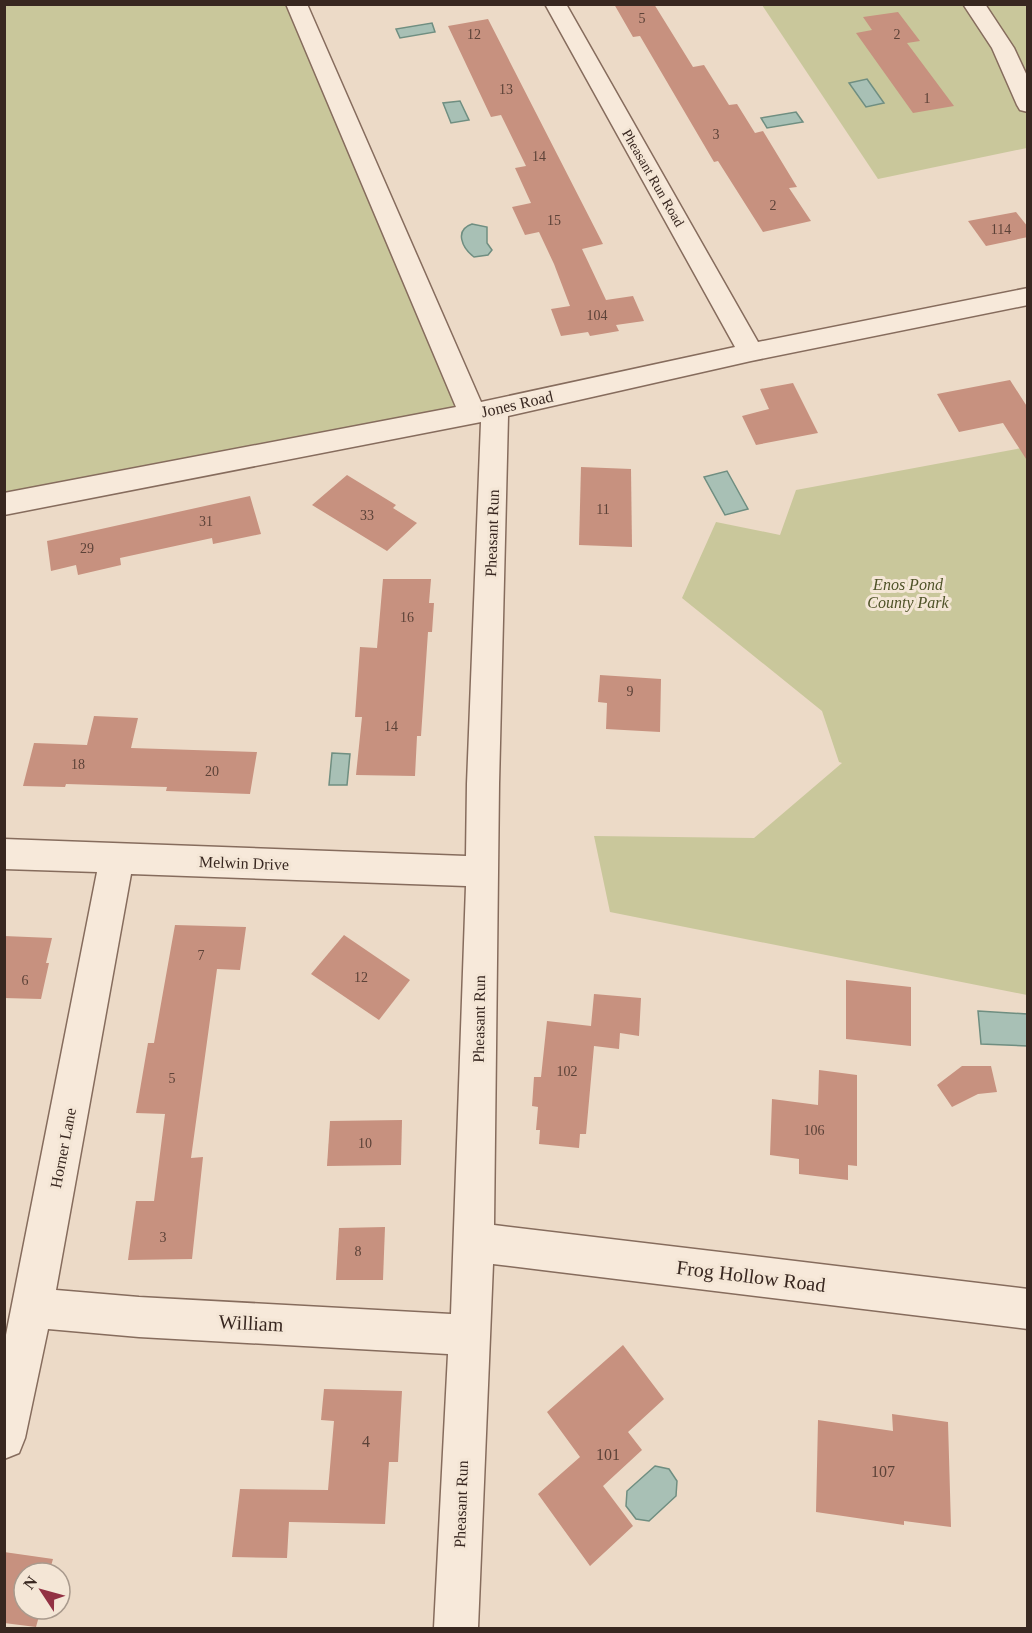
<svg xmlns="http://www.w3.org/2000/svg" width="1032" height="1633" font-family="'Times New Roman',serif">
<style>
.green{fill:#c9c79b}
.water{fill:#a8c0b5;stroke:#6f8e81;stroke-width:1.5}
.building{fill:#c7917f}
.lines{fill:none;stroke-linecap:round;stroke-linejoin:round}
.street-casing{stroke:#866c5d;stroke-width:3}
.street{fill:#f7e9da;fill-rule:evenodd}
.labels{text-anchor:middle;dominant-baseline:central;stroke-width:6;stroke-linejoin:round;paint-order:stroke}
.number-label{font-size:14px;fill:#5c4238}
.far-street-label{font-size:14px;fill:#382720;stroke:#f4e6d6}
.street-label{font-size:16px;fill:#382720;stroke:#f4e6d6}
.park-label{font-size:16px;font-style:italic;fill:#4f5328;stroke:#f4e6d6}
.near-number-label{font-size:16px;fill:#5c4238}
.near-street-label{font-size:20px;fill:#382720;stroke:#f4e6d6}
</style>
<rect width="100%" height="100%" fill="#ecdac7"/>
<g class="green">
<path d="M5,5H306L485,412L5,503Z"/>
<path d="M762,5H1027V148L878,179Z"/>
<path d="M1027,447V995L610,912L594,836L754,838L842,763L839,762L822,711L682,598L716,522L780,535L796,490Z"/>
</g>
<g class="water">
<path d="M432,23L435,32L400,38L396,29Z"/>
<path d="M867,79L884,103L866,107L849,83Z"/>
<path d="M460,101L469,120L451,123L443,103Z"/>
<path d="M796,112L803,122L767,128L761,118Z"/>
<path d="M472,224L487,227V243L492,250L488,255L474,257C462,248 454,230 472,224Z"/>
<path d="M727,471L748,509L725,515L704,477Z"/>
<path d="M332,753L350,754L347,785H329Z"/>
<path d="M978,1011L1027,1014V1046L981,1044Z"/>
<path d="M655,1466L669,1469L677,1481L676,1496L649,1521L636,1519L626,1506L627,1491Z"/>
</g>
<g class="building">
<path d="M614,4H654L693,67L704,65L729,105L737,104L755,133L763,131L797,187L789,188L811,221L763,232L718,161L714,162L640,36L633,37Z"/>
<path d="M898,12L920,41L907,43L954,106L913,113L856,33L872,30L863,17Z"/>
<path d="M488,19L603,244L582,249L606,300L633,296L644,321L616,325L619,331L590,336L588,332L561,336L551,309L570,306L554,264L539,232L525,235L512,207L531,203L515,168L526,166L501,115L491,117L448,26Z"/>
<path d="M1016,212L1028,227V237L986,246L968,221Z"/>
<path d="M1010,380L1028,408V462L1003,423L959,432L937,394Z"/>
<path d="M793,383L818,433L756,445L742,416L769,409L760,389Z"/>
<path d="M581,467L631,469L632,547L579,545Z"/>
<path d="M347,475L396,505L393,508L417,523L387,551L312,505Z"/>
<path d="M250,496L261,534L213,544L212,538L120,558L121,565L78,575L76,565L51,571L47,541Z"/>
<path d="M383,579H431L429,603H434L432,632H428L421,736H417L415,776L356,775L362,717H355L360,647L377,648Z"/>
<path d="M600,675L661,679L660,732L606,729L607,703L598,702Z"/>
<path d="M94,716L138,718L131,748L257,752L250,794L166,791L167,787L66,784L65,787L23,786L34,743L87,745Z"/>
<path d="M175,925L246,927L240,970L217,969L191,1158L203,1157L192,1259L128,1260L136,1201H154L165,1114L136,1113L148,1043H154Z"/>
<path d="M344,935L410,980L379,1020L311,974Z"/>
<path d="M4,936L52,938L46,963H49L41,999L4,998Z"/>
<path d="M846,980L911,987V1046L846,1039Z"/>
<path d="M594,994L641,998L639,1036L620,1033L619,1049L594,1046L586,1134H580L579,1148L539,1144L540,1130H536L538,1107L532,1106L534,1077H541L547,1021L591,1026Z"/>
<path d="M962,1066H991L997,1092L978,1094L952,1107L937,1085Z"/>
<path d="M819,1070L857,1075V1166L848,1165V1180L799,1174V1159L770,1155L772,1099L818,1105Z"/>
<path d="M402,1120L401,1165L327,1166L330,1121Z"/>
<path d="M385,1227L383,1280H336L339,1228Z"/>
<path d="M623,1345L664,1399L628,1432L642,1450L603,1486L633,1526L590,1566L538,1494L580,1457L547,1412Z"/>
<path d="M324,1389L402,1391L398,1462H389L385,1524L289,1522L287,1558L232,1557L240,1489L328,1490L334,1421L321,1420Z"/>
<path d="M892,1414L948,1422L951,1527L904,1521V1525L816,1512L818,1420L893,1431Z"/>
<path d="M4,1552L53,1559L49,1573H24V1609H41L36,1627L4,1623Z"/>
</g>
<g class="lines">
<g class="street-casing">
<g id="street">
<path d="M286,4H307L481,402L735,347L545,4H566L758,342L1028,288V305L751,361L508,416L499,784L494,1225L1028,1289V1329L493,1264L478,1628H434L448,1354L139,1337L48,1329L25,1438L19,1453L4,1459V1345L97,872L4,869V839L466,856L467,784L481,422L4,515V493L456,407ZM131,874L466,886L451,1314L139,1297L56,1290Z"/>
<path d="M963,4H985L1014,48L1028,78V112L1020,110L1017,105L992,48Z"/>
</g>
</g>
<use href="#street" class="street"/>
</g>
<g class="labels">
<g class="number-label">
<text x="642" y="18">5</text>
<text x="474" y="34">12</text>
<text x="897" y="34">2</text>
<text x="506" y="89">13</text>
<text x="927" y="98">1</text>
<text x="716" y="134">3</text>
<text x="539" y="156">14</text>
<text x="773" y="205">2</text>
<text x="554" y="220">15</text>
<text x="1001" y="229">114</text>
<text x="597" y="315">104</text>
<text x="603" y="509">11</text>
<text x="367" y="515">33</text>
<text x="206" y="521">31</text>
<text x="87" y="548">29</text>
<text x="407" y="617">16</text>
<text x="630" y="691">9</text>
<text x="391" y="726">14</text>
<text x="78" y="764">18</text>
<text x="212" y="771">20</text>
<text x="201" y="955">7</text>
<text x="361" y="977">12</text>
<text x="25" y="980">6</text>
<text x="567" y="1071">102</text>
<text x="172" y="1078">5</text>
<text x="814" y="1130">106</text>
<text x="365" y="1143">10</text>
<text x="163" y="1237">3</text>
<text x="358" y="1251">8</text>
</g>
<g class="far-street-label">
<text transform="translate(653 178) rotate(60)">Pheasant Run Road</text>
</g>
<g class="street-label">
<text transform="translate(517 404) rotate(-13)">Jones Road</text>
<text transform="translate(492 533) rotate(-88)">Pheasant Run</text>
<text transform="translate(244 863) rotate(2)">Melwin Drive</text>
<text transform="translate(479 1019) rotate(-89)">Pheasant Run</text>
<text transform="translate(63 1148) rotate(-79)">Horner Lane</text>
<text transform="translate(461 1504) rotate(-88)">Pheasant Run</text>
</g>
<g class="park-label">
<text x="908" y="584">Enos Pond<tspan x="908" dy="18">County Park</tspan></text>
</g>
<g class="near-number-label">
<text x="366" y="1441">4</text>
<text x="608" y="1454">101</text>
<text x="883" y="1471">107</text>
</g>
<g class="near-street-label">
<text transform="translate(751 1276) rotate(7)">Frog Hollow Road</text>
<text transform="translate(251 1323) rotate(3)">William</text>
</g>
</g>
<rect width="1032" height="1633" fill="none" stroke="#382720" stroke-width="12"/>
<g transform="translate(42 1591) rotate(306)"><circle r="28" fill="#f4e6d6" stroke="#a99a8d" stroke-width="1.5"/>
<path d="M0-4.5L10 22L0 15L-10 22Z" fill="#923143"/>
<text y="-9" font-size="16" font-weight="bold" text-anchor="middle" fill="#382720">N</text>
</g>
</svg>
